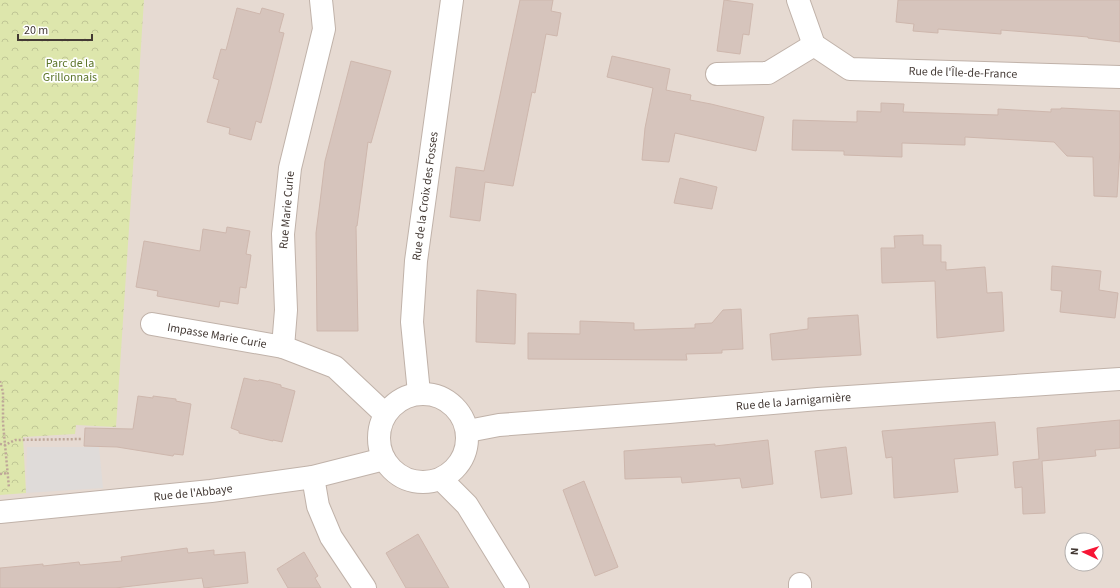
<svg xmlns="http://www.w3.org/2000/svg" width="1120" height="588" font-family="'Source Sans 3',sans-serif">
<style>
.residential{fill:#e6dad2;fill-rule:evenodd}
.park{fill:url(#park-crowns)}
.parking{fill:#dfdbd9}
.building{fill:#d6c4bc;stroke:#ceb7ad}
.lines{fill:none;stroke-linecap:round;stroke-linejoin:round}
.minor-casing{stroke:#c0b2a9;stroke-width:24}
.path{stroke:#bea698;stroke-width:2.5;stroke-dasharray:2 2;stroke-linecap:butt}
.minor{stroke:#fff;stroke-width:22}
.labels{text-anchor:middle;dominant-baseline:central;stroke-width:3.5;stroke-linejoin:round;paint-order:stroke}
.park-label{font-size:12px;fill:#5b7428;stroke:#fff}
.street-label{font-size:12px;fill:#433934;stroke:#fff}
</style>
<defs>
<pattern id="park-crowns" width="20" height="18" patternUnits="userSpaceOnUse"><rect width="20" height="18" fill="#dde6ac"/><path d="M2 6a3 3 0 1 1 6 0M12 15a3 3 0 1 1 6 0" fill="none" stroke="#bfc695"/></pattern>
</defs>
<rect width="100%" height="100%" fill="#f2e9e4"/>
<path class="residential" d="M0,0H1120V588H0ZM1072,540H1096V564H1072Z"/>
<path class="park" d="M0,0H144L116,427L76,425L75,434L23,437L26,493L0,495Z"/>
<path class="parking" d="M27,447H99L103,488L26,493Z"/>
<g class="building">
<path d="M520,0H553L551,11L561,13L557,36L546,34L535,93L532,92L513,186L485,182L480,221L450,217L456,167L484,171Z"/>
<path d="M724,0L753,4L749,35L743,34L740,54L717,51Z"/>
<path d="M898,0H1120V42L1088,38V37L1001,30V34L938,29V33L913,31L914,24L896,22Z"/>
<path d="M237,8L260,14L262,8L284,14L279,32L284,33L270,89L261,123L256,121L251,140L229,134L230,128L207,122L219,80L213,78L221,49L226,50Z"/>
<path d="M612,56L670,69L666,90L691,95L690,100L711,104L764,117L756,151L675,133L669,162L642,160L645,128L653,88L607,77Z"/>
<path d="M351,61L391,71L371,143L368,142L357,226H356L358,331H317L316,233L320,202L325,161Z"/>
<path d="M881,103L904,104L903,112L998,115V109L1051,112V109H1061V108L1120,111V149L1117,197L1094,196L1093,157L1067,156L1054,142L965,137V145L902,143V157L844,155V151L792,150L793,120L857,122V111L881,112Z"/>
<path d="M680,178L717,187L712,209L674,203Z"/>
<path d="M227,227L250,231L246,254L251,255L246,288L240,287L238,304L220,301L219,307L157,296L158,291L136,287L144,241L200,251L203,229L226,233Z"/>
<path d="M923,235V245H941V262H946V270L985,267L987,293L1002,292L1004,331L937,338L935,281L882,283L881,248H895L894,236Z"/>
<path d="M1052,266L1101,271L1099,290L1118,293L1115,318L1060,312L1062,291L1051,290Z"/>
<path d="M477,290L516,294L515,344L476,342Z"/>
<path d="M741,309L743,349L722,350V353L686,354L687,360L528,359V333L580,334V321L634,323V330L695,328V324L712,323L723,310Z"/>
<path d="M858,315L861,355L772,360L770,334L808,329V318Z"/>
<path d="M244,378L258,381L259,380L270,382L281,385V387L295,391L282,442L273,440V441L239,433V431L231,428Z"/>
<path d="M138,396L153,398V396L176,399V401L191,404L183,455L174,454L173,456L117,447L84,446L85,428L133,429Z"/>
<path d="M1120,420V448L1095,450L1096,456L1042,461L1045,513L1023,514L1022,487L1015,488L1013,462L1039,459L1037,428Z"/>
<path d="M995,422L998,455L954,459L958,492L894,498L892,457L886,458L882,431Z"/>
<path d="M768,440L773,484L742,488L740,478L682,483L681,477L625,479L624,451L715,444V446Z"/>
<path d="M846,447L852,494L821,498L815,451Z"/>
<path d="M584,481L618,567L595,576L563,490Z"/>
<path d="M418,534L449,588H406L386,553Z"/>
<path d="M187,548L188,553L214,550V555L245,552L248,583L204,588L202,578L115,588H0V568L43,564V566L79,562L80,565L122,561L121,557Z"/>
<path d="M304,552L318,576L315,578L321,588H288L277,569Z"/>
</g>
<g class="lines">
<g class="minor-casing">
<g id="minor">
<path d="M321,0L324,29L290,168L283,234L286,310L283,347L335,367L385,414"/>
<path id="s1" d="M798,0L814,45L850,69L1120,77"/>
<path d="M717,74L768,73L814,45"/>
<path id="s2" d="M152,324L283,347"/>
<path id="s3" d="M419,393L412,322L416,261L452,0"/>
<circle cx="423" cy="438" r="44"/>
<path id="s4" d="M468,431L499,425L669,412L818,399L1120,379"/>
<path d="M313,477L318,506L331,537L365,588"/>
<path d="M441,479L467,505L518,588"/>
<path id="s5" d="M0,512L211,491L313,477L384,459"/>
<path d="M800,584V588"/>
</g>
</g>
<g class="path">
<path d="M0,381L3,392V423L9,488"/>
<path d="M0,444L5,445L15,440L82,439"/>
<path d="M0,474L8,473"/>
</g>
<use href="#minor" class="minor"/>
</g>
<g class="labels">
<g class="park-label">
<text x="70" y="63">Parc de la<tspan x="70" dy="14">Grillonnais</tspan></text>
</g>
<g class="street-label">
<text stroke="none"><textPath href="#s1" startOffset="204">Rue de l'Île-de-France</textPath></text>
<text stroke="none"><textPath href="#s3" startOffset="198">Rue de la Croix des Fosses</textPath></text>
<text transform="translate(287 210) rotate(-85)">Rue Marie Curie</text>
<text stroke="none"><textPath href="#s2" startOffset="66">Impasse Marie Curie</textPath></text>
<text stroke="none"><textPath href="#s4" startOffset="327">Rue de la Jarnigarnière</textPath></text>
<text stroke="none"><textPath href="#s5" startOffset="194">Rue de l'Abbaye</textPath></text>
</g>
</g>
<g transform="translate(1084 552) rotate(274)"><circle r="19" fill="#ffffff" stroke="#b4b0ae"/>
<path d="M0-3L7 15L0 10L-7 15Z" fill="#f71535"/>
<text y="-6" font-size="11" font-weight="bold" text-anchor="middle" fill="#433934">N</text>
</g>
<path d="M18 34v6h74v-6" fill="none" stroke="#433934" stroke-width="2"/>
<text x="24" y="34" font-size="12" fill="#433934" stroke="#ffffff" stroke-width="3" paint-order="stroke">20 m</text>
</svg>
